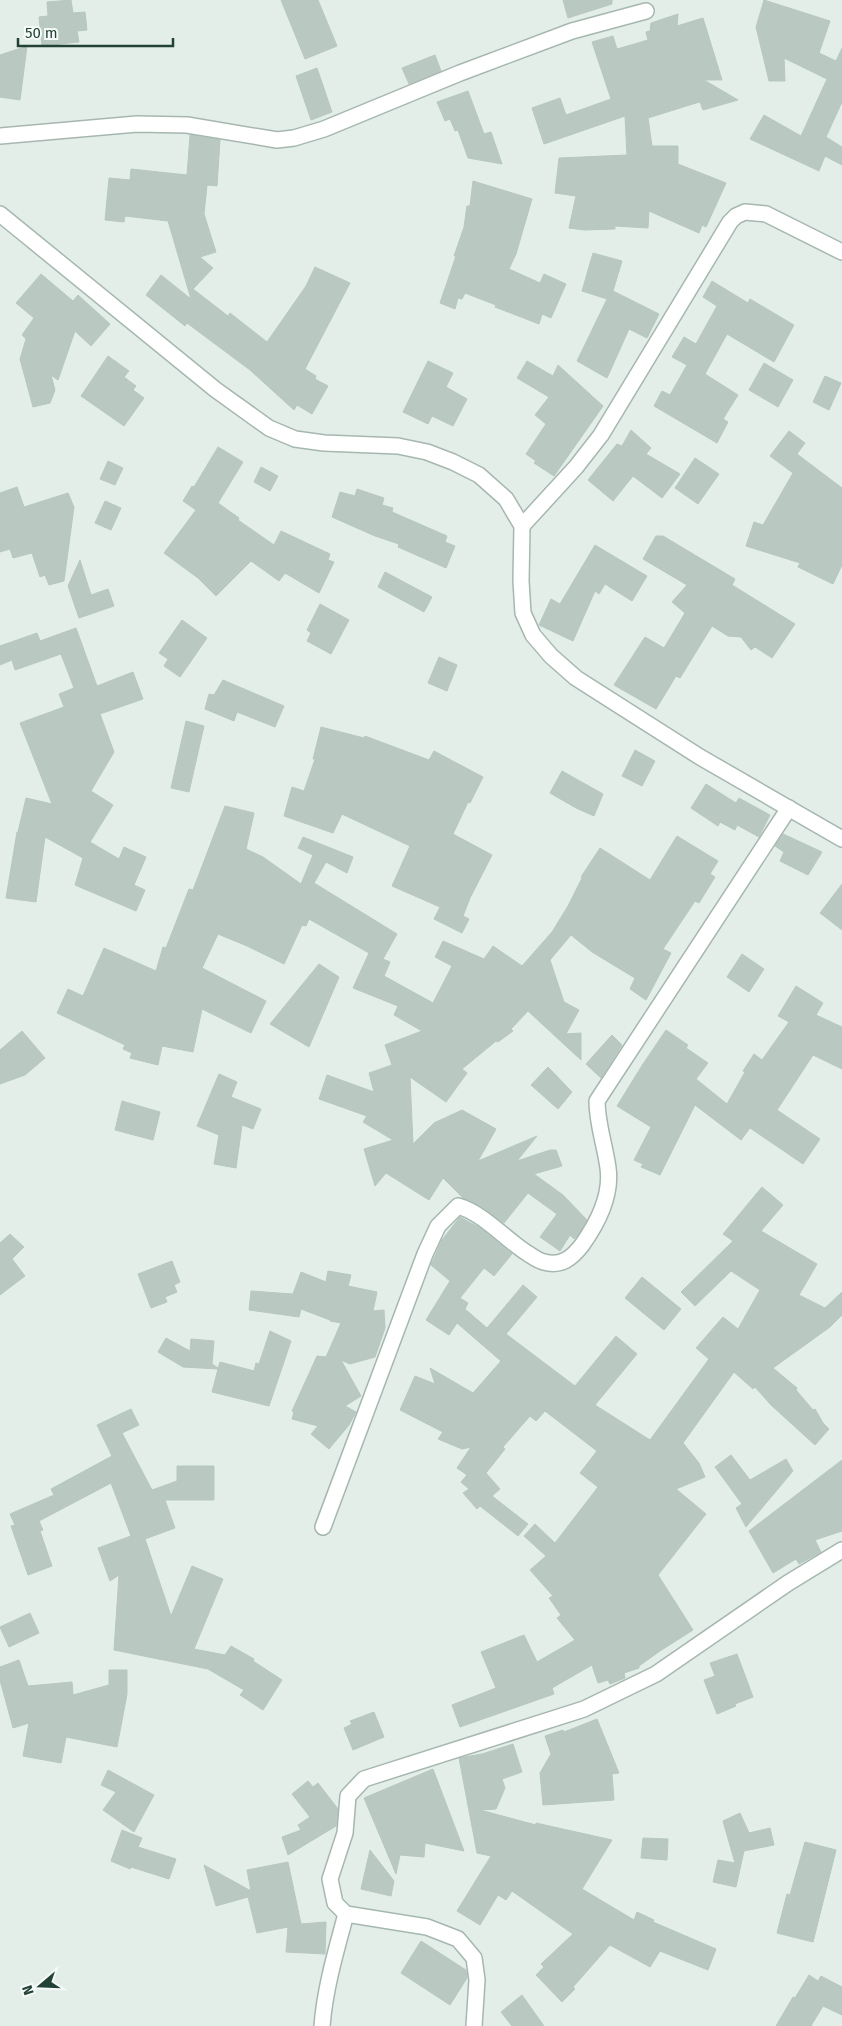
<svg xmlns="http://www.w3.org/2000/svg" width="842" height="2026" font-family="'Fira Sans',sans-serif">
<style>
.building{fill:#b9c9c2;stroke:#b6c8c0}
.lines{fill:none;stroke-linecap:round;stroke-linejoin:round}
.minor-casing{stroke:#a6b7b0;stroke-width:18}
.minor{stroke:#fff;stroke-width:15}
</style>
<rect width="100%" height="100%" fill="#e4eee9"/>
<g class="building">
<path d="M71,0L73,13L85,12L87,30L77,31L79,42L42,46L39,17L48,16L47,2Z"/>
<path d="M281,0H318L337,46L305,59Z"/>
<path d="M563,0H612V4L568,18Z"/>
<path d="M764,0L830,21L819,53L836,61L842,48V102L826,137L842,147V165L825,156L819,171L750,139L764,115L801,136L827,79L784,58L785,81H769L756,27Z"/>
<path d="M678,14L677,26L703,18L722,80H704L738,100L703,110L700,102L696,103L648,118L652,146H678V164L726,183L706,227L702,225L699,233L649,211L648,228L615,226V229L584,230L569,228L576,196L555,193L559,158L627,155L625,116L544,144L532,108L560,98L566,115L611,99L592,42L613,36L617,49L648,40L646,32L650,31L651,23Z"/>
<path d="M27,46L20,100L0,97V55Z"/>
<path d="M435,55L441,71L409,84L402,68Z"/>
<path d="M317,68L332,112L311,120L296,76Z"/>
<path d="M468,91L484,134L491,132L502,164L468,158L458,130L455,131L450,119L445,121L437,102Z"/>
<path d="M190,135L220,140L217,186L207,185L204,214L216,252L200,257L213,268L193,289L228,316L230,313L267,342L306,286L315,267L350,283L305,369L316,376L315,379L328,386L312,414L297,405L294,410L250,370L187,323L185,326L146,295L161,275L191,299L168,221L125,216L124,222L105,220L109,178L130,180L131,169L187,175Z"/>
<path d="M473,181L532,199L516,254L509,269L540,283L544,274L566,284L551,318L542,314L539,324L495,307L496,305L465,293L462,299L458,298L455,309L440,303L456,256H454L464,227L467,206H470Z"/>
<path d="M593,253L622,261L613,291L659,314L647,338L629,329L607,378L577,361L607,299L582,291Z"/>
<path d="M41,274L73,301L78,295L110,324L91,346L75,331L58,380L51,375L55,390L50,403L33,407L20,359L26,339L22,335L34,318L16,303Z"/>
<path d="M712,281L748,303L750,299L794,325L774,362L727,334L705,374L738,395L723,419L728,422L717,443L654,406L662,391L670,395L687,365L672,357L684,337L696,344L717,306L703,297Z"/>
<path d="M108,356L129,371L124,377L136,386L133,390L144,398L124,426L81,396Z"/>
<path d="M428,361L453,373L446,387L467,399L453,426L432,416L428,424L403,412Z"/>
<path d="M527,361L553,376L558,365L603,406L554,476L534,463L536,461L526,454L546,424L535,415L549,397L517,378Z"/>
<path d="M764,363L793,380L778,407L749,390Z"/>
<path d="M825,376L841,383L829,410L813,402Z"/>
<path d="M631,430L651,448L646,454L680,474L662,498L633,476L613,501L588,480L617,444L622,446Z"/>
<path d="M789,431L805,443L797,454L842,488V565L833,584L798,567L800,563L746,546L754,522L763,525L793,473L770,456Z"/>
<path d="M218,447L243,462L218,503L239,518L238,520L274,545L281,531L330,554L328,560L334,562L319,593L285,573L279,581L251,561L216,596L198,578L164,553L196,510L183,501L192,486L194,487Z"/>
<path d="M695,458L719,474L698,504L675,488Z"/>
<path d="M108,461L123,468L115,485L100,479Z"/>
<path d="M261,467L278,476L270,491L254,482Z"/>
<path d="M17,487L24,507L68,493L74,507L64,581L49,585L45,575L40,577L32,553L13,558L10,549L0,552V493Z"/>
<path d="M357,489L384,498L382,505L393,508L392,512L447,536L445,542L455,546L446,568L398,547L399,544L375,536L332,517L340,492L355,496Z"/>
<path d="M105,501L121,508L111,530L95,523Z"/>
<path d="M656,536H663L735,579L732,585L795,624L772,658L755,647L751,650L741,637L728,636L712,626L680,678L676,676L656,709L614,685L645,637L664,648L685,613L672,602L687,585L643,559Z"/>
<path d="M595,545L647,576L632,601L605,584L599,594L595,591L573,641L539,625L551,599L560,604Z"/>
<path d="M80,560L91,595L108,589L114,606L79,618L68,586Z"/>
<path d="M385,572L432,597L424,612L378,587Z"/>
<path d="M320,604L349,620L331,654L307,641L311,633L307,630Z"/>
<path d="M182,620L207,638L180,677L164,666L168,659L159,653Z"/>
<path d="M76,628L97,686L133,672L143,699L100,714L114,752L91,791L113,805L90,842L119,859L124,847L146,857L134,885L145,890L136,911L75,885L83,858L45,837L36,902L6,898L17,832H18L26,798L52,804L20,723L64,707L59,694L74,688L61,654L15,670L12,660L0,665V646L37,633L40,641Z"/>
<path d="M439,657L457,665L447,691L428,683Z"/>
<path d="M223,680L284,706L275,727L237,712L234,721L205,709L209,694L214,695Z"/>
<path d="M186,721L204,726L189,792L171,788Z"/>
<path d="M321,727L364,738L365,736L429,760L434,751L483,777L470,803L468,802L453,834L492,855L470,898L463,916L469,919L462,933L434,919L440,907L392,886L410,846L342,814L333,833L284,816L292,787L304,791L315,759H313Z"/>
<path d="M635,750L655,761L642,786L622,776Z"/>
<path d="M562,771L603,794L594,816L576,808L550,793Z"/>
<path d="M706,784L736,803L739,798L770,815L759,837L737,825L735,830L720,822L718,826L691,808Z"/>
<path d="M225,806L254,813L246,849L263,857L301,884L313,855L298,848L303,837L353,857L347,873L326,862L314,883L397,934L383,959L390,962L384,976L433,1003L452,966L435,957L443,941L484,959L493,946L522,966L552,932L568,906L582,878L581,877L600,848L650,880L677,836L718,861L710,874L715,877L699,903L695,901L663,949L671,953L646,1000L630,989L635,978L592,952L571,935L550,960L564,1002L579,1010L566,1034L581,1033V1060L528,1011L511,1029L513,1031L498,1042L496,1041L462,1069L467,1073L446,1102L410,1077L413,1144L434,1123L462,1110L496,1129L478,1161L537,1136L517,1161L550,1150H556L562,1166L534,1174L563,1195L587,1220L578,1235L574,1239L570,1235L560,1251L540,1237L557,1214L528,1193L504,1223L481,1206L463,1198L443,1178L429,1200L386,1173L375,1186L364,1149L393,1140L363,1122L367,1116L319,1099L327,1075L374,1092L369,1073L392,1065L385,1045L422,1031L394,1015L398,1006L353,988L369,953L309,919L306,926L302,925L284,964L247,946L218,934L202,968L266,1001L251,1033L202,1009L193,1052L162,1046L158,1065L130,1058L132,1053L123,1049L125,1045L57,1013L68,989L83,996L104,948L156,971L163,947L166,948L189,889L193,890Z"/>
<path d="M783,834L822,852L808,875L780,861L784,852L775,846Z"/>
<path d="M842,884V930L820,913Z"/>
<path d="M742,954L764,969L749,992L727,977Z"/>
<path d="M319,964L339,977L309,1047L270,1024Z"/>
<path d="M796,986L823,1003L816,1015L842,1027V1069L813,1055L777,1110L820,1139L803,1164L750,1128L741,1140L695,1105L660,1175L641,1167L643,1164L634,1160L651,1127L617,1106L643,1064L666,1030L688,1045L686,1048L708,1063L696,1079L727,1104L745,1072L743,1071L754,1054L762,1060L789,1022L778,1016Z"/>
<path d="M22,1031L45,1058L25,1075L0,1084V1050Z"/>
<path d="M612,1035L622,1045L601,1078L586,1064Z"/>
<path d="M548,1067L572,1092L558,1109L531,1085Z"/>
<path d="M219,1074L237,1082L231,1097L261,1109L253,1129L242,1125L236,1168L214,1164L219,1135L197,1126Z"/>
<path d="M122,1101L160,1112L153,1140L115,1130Z"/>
<path d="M762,1187L783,1205L761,1231L817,1264L799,1295L825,1308L842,1292V1315L830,1327L773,1368L797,1388L796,1390L813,1410L815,1409L823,1423L829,1429L815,1445L771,1405L755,1387L753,1389L734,1372L683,1443L699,1463L705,1477L676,1489L706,1514L658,1575L693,1630L660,1651L639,1666V1668L624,1673L625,1678L610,1684L608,1680L598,1683L592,1665L552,1688L554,1694L460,1727L452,1705L496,1688L481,1652L524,1635L537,1662L575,1640L557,1618L561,1615L549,1598L553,1596L530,1570L546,1556L524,1536L535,1524L555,1543L598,1487L580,1473L597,1451L545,1411L536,1421L530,1416L503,1447L505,1449L486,1473L500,1489L492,1496L528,1524L518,1536L480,1506L477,1509L463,1493L469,1489L461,1482L467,1475L457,1468L471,1447L462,1449L438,1439L443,1432L400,1410L415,1376L435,1384L430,1368L473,1393L501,1361L457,1323L449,1335L426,1320L450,1281L431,1265L442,1240L460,1217L480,1228L512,1254L494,1276L484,1268L460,1298L468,1303L465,1309L487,1328L523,1285L537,1297L506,1334L575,1386L616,1336L637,1354L595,1405L650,1440L709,1359L696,1348L723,1317L738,1329L760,1290L731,1271L695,1306L681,1292L733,1241L723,1234Z"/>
<path d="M10,1234L24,1247L12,1259L25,1276L0,1295V1243Z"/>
<path d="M172,1261L180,1282L174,1285L177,1292L165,1297L167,1302L151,1308L138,1274Z"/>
<path d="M328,1271L351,1275L348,1286L377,1292L373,1311L384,1310L385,1328L375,1357L350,1364L341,1360L361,1396L345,1406L356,1412L349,1425L329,1449L311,1434L318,1426L292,1419L294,1412L292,1411L317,1356L326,1357L341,1323L330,1321V1320L301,1309L299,1317L249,1310L251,1291L293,1294L301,1272L326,1282Z"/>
<path d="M642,1277L681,1309L664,1330L625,1298Z"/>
<path d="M270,1331L291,1341L269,1406L212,1392L218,1369L183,1367L158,1352L166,1338L190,1351L191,1339L214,1341L212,1364L218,1368L220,1362L254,1371L256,1363L259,1364Z"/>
<path d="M131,1409L139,1425L122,1433L152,1490L177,1481V1466H214V1500H165L175,1528L145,1539L171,1616L192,1566L223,1579L194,1649L225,1655L231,1646L254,1659L253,1661L282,1680L263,1710L240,1695L244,1690L208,1669L114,1650L119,1575L110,1581L98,1548L131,1536L111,1483L39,1521L43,1530L40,1531L52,1566L28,1575L11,1526L15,1525L10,1514L54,1495L51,1489L112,1456L97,1425Z"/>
<path d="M731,1455L750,1480L786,1459L793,1471L746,1527L736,1508L742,1504L715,1467Z"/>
<path d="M842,1460V1531L815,1540L821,1552L799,1564L796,1559L773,1573L749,1531Z"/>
<path d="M30,1613L39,1633L9,1647L0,1627Z"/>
<path d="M737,1654L753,1697L735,1704L736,1706L717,1714L704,1680L715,1676L710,1663Z"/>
<path d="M19,1660L28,1686L72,1682L73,1695L109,1685V1670H127V1694L117,1747L66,1737L61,1763L23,1756L29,1723L13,1728L0,1680V1667Z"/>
<path d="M374,1712L384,1737L353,1750L344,1728L352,1724L350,1721Z"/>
<path d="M597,1719L619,1773L612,1774L614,1800L543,1805L540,1773L551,1754L545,1736L563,1730L564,1732Z"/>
<path d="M513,1744L522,1772L502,1779L505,1788L496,1809L480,1810L536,1825V1823L612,1840L582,1889L634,1920L637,1912L654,1920L653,1922L716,1949L708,1970L660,1951L650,1967L610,1945L573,1987L575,1989L562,2002L536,1975L544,1967L541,1964L573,1934L512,1891L506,1900L498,1895L480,1925L457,1911L491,1856L477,1853L459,1758L482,1754Z"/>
<path d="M433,1769L464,1851L425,1843L424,1857L400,1855L396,1874L364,1798Z"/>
<path d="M108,1770L154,1795L134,1832L103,1810L116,1792L101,1785Z"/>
<path d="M308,1781L313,1787L318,1783L338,1809L336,1826L288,1855L282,1837L301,1830L298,1825L310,1817L292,1794Z"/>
<path d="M740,1813L749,1833L770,1828L774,1845L744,1851L736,1887L713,1882L718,1860L735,1863L723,1821Z"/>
<path d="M122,1830L142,1838L138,1847L176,1859L169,1879L131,1867L130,1869L111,1861Z"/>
<path d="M643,1838L668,1839L667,1860L641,1858Z"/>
<path d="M805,1842L836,1850L813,1942L777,1933L787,1894L790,1895Z"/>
<path d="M370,1850L394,1881L391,1896L361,1889Z"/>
<path d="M288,1862L301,1924L326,1922L325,1954L286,1952L288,1927L257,1933L248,1897L216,1906L204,1865L251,1891L247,1870Z"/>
<path d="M421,1941L466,1970L467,1978L450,2005L401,1973Z"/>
<path d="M809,1975L818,1981L821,1976L842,1987V2015L823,2006L811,2026H776L793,1997L795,1998Z"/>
<path d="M522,1995L544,2026H512L501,2012Z"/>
</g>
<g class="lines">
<g class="minor-casing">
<g id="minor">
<path d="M0,136L137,124L187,125L277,140L294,138L324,129L460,73L572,31L646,11"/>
<path d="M0,214L216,390L269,428L295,439L324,443L398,446L427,452L453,462L479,475L506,499L522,526L521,581L523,613L533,635L551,656L576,678L700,757L842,839"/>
<path d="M522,526L576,467L601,435L730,222L736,216L745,212L766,214L842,252"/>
<path d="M323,1527L425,1254L438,1226L458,1206C483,1213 505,1239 527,1253C532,1256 538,1261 544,1262C561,1267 572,1258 582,1245C597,1224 612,1196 608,1168C605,1145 597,1124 597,1101L789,808"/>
<path d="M322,2026C325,1988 336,1951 346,1914"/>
<path d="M474,2026L477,1980L474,1958L458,1939L427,1927L346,1914L335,1903L330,1879L345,1833L348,1796L364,1779L584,1709L656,1674L788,1583L842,1550"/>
</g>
</g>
<use href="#minor" class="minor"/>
</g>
<g transform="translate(40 1986) rotate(251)" stroke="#f5faf8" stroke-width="4" paint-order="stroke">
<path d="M0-4L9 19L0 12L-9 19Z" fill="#224137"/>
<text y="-8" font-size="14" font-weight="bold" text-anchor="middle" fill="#224137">N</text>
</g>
<path d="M18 38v8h155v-8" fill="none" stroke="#224137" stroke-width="2.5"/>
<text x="25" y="38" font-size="15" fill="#224137" stroke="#f5faf8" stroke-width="4" paint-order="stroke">50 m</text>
</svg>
